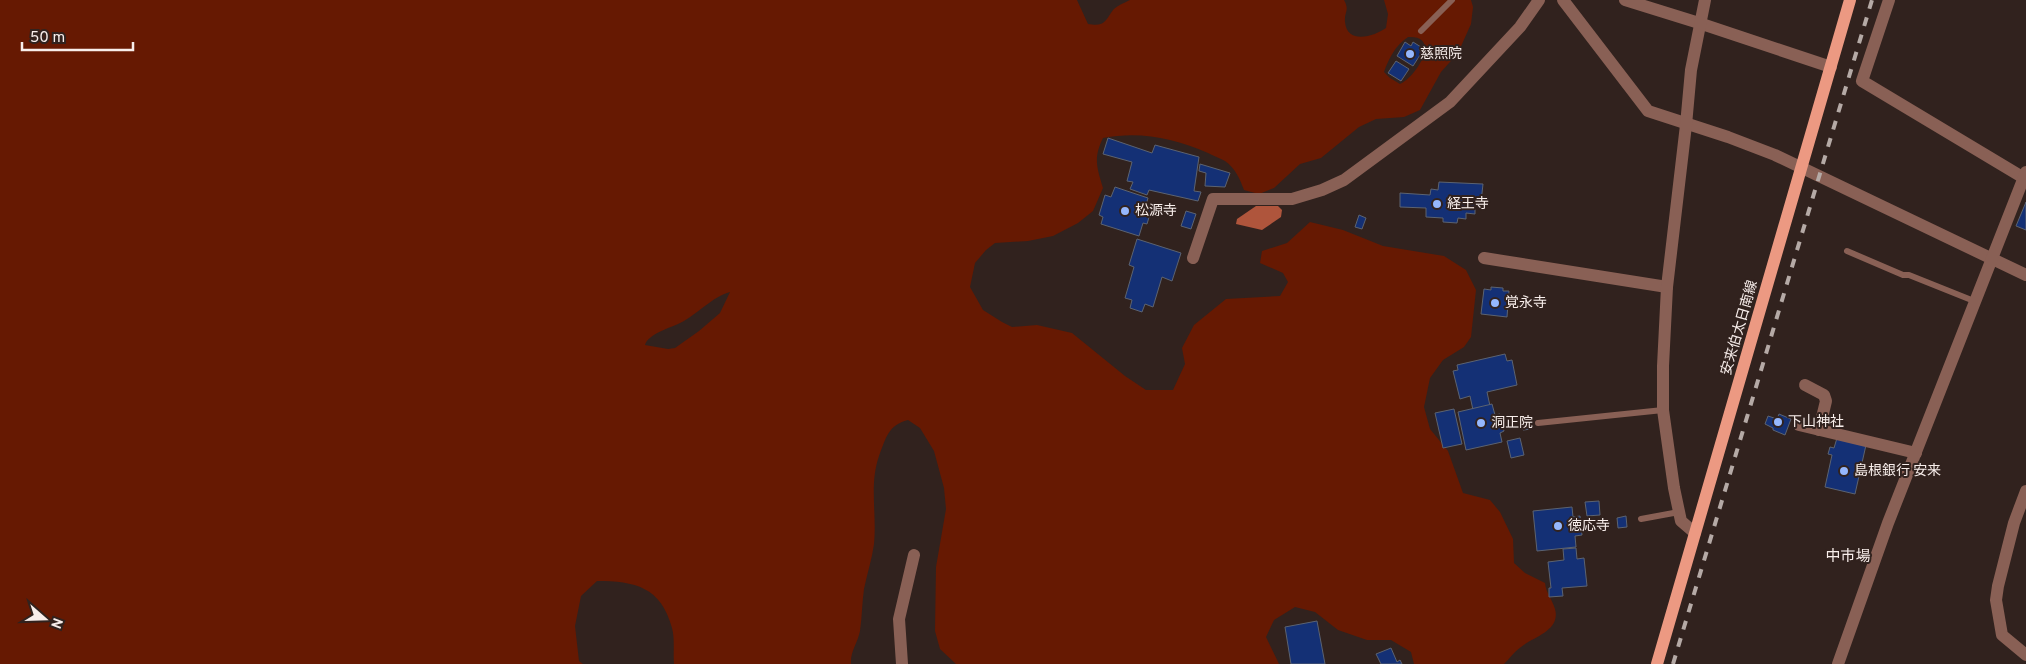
<svg xmlns="http://www.w3.org/2000/svg" width="2026" height="664" font-family="Overpass,'Noto Sans JP',sans-serif">
<style>
.green{fill:#661902;fill-rule:evenodd}
.water{fill:#af553c}
.building{fill:#143075;stroke:#5c6371}
.lines{fill:none;stroke-linecap:round;stroke-linejoin:round}
.service{stroke:#896055;stroke-width:6}
.minor{stroke:#896055;stroke-width:12}
.primary{stroke:#ec9982;stroke-width:12}
.rail{stroke:#b5aaa6;stroke-width:4;stroke-dasharray:9 9;stroke-linecap:butt}
.poi-dot{fill:#95b7fd;stroke:#31221e;stroke-width:2}
.labels{text-anchor:middle;dominant-baseline:central;stroke-width:4;stroke-linejoin:round;paint-order:stroke}
.poi-label{font-size:14px;fill:#f8eeeb;stroke:#31221e;text-anchor:start}
.street-label{font-size:14px;fill:#f8eeeb;stroke:#31221e}
.neighbourhood-label{font-size:15px;fill:#f8eeeb;stroke:#31221e}
</style>
<rect width="100%" height="100%" fill="#31221e"/>
<path class="green" d="M0,0H1077L1088,24C1105,27 1105,21 1113,10C1118,5 1124,3 1130,0H1344C1350,11 1344,12 1345,22C1347,45 1375,36 1386,28L1388,14L1384,0H1471L1473,7L1471,24L1458,53L1441,72L1420,110L1404,117L1376,119L1359,127L1321,158L1300,164L1274,188L1259,194L1244,190C1240,179 1235,168 1225,161C1220,158 1213,156 1208,153C1173,138 1140,131 1103,138C1093,158 1097,168 1103,188L1093,211L1078,223L1053,236L1028,241L995,243L986,250L975,263L970,287L983,310L1002,322L1012,327L1037,325L1072,333L1125,376L1146,390H1173L1185,364L1182,348L1194,325L1226,299L1280,296L1288,282L1283,273L1260,263L1262,251L1287,243L1310,222L1343,230L1383,246L1444,256L1466,270L1476,290L1471,337L1464,347L1443,360L1430,378L1424,407L1430,429L1448,451L1463,493L1490,500L1500,512L1513,539L1514,563L1525,573L1545,583C1546,593 1552,599 1555,609C1561,631 1533,637 1521,647C1515,651 1510,658 1504,664H1414L1411,652L1391,640H1367L1338,630L1315,612L1295,607L1274,620L1266,637L1279,664H956L940,649L935,631L936,567L946,509L944,488L934,451L920,428L908,420C888,425 886,438 879,456C869,485 877,514 874,544C872,559 867,574 864,589C862,603 862,617 860,631C858,642 850,652 851,664H674C673,653 675,639 672,628C661,587 635,581 597,581L581,596L575,626L579,661L583,664H0ZM1408,37C1442,35 1417,76 1400,84L1390,78L1384,72C1389,58 1395,46 1408,37ZM730,292L720,313L699,331L675,348L668,349L645,345C648,334 670,328 680,323C697,315 713,296 730,292Z"/>
<path class="water" d="M1256,206H1278L1282,210L1281,217L1262,230L1236,224L1237,219Z"/>
<g class="building">
<path d="M1405,42L1411,46L1413,42L1421,47L1419,50L1422,52L1413,66L1397,56Z"/>
<path d="M1396,61L1409,69L1401,81L1388,73Z"/>
<path d="M1108,138L1152,153L1155,145L1199,157L1194,191L1201,192L1198,201L1149,190L1147,195L1130,189L1133,182L1127,181L1132,162L1103,154Z"/>
<path d="M1200,164L1230,173L1225,187L1205,186L1206,173L1199,171Z"/>
<path d="M1439,182L1483,184L1481,202L1475,201V214L1466,213V219L1458,218L1457,223L1443,222V218L1426,217V208L1400,207V193L1430,195L1431,189L1438,190Z"/>
<path d="M1115,187L1148,198L1146,205L1152,207L1147,224L1143,223L1139,236L1101,224L1103,217L1099,215L1105,195L1111,197Z"/>
<path d="M2026,202V230L2016,226Z"/>
<path d="M1186,211L1196,214L1191,229L1181,226Z"/>
<path d="M1359,215L1366,218L1362,229L1355,227Z"/>
<path d="M1137,239L1181,253L1172,281L1162,277L1153,307L1145,304L1142,312L1130,308L1132,300L1125,298L1134,267L1129,265Z"/>
<path d="M1491,287L1503,288V291H1509L1507,317L1481,314L1484,289L1491,290Z"/>
<path d="M1505,354L1507,361L1512,360L1517,385L1487,392L1490,406L1473,410L1470,396L1460,399L1453,371L1458,370L1457,365Z"/>
<path d="M1492,404L1495,415L1500,414L1504,431L1500,433L1502,442L1466,450L1458,412Z"/>
<path d="M1454,409L1462,444L1443,448L1435,413Z"/>
<path d="M1779,414L1791,419L1785,435L1773,430V428L1765,424L1768,416L1777,419Z"/>
<path d="M1531,418L1532,429L1523,430L1522,419Z"/>
<path d="M1520,438L1524,455L1511,458L1507,441Z"/>
<path d="M1837,438L1866,445L1855,494L1825,487L1832,455L1828,454L1830,447L1834,448Z"/>
<path d="M1599,501L1600,515L1587,516L1585,502Z"/>
<path d="M1572,507L1573,517L1580,516L1582,535L1575,536L1576,547L1537,551L1533,511Z"/>
<path d="M1626,516L1627,527L1618,528L1617,518Z"/>
<path d="M1576,548L1577,559L1584,558L1587,586L1562,588L1563,596L1549,597V588H1551L1548,562L1564,560L1563,549Z"/>
<path d="M1317,621L1325,664H1291L1285,627Z"/>
<path d="M1391,648L1397,662L1400,660L1402,664H1381L1376,654Z"/>
</g>
<g class="lines">
<g class="service">
<path d="M1421,31L1452,0"/>
<path d="M1847,251L1903,275H1909L1974,301"/>
<path d="M1538,423L1663,410"/>
<path d="M1641,519L1679,512"/>
</g>
<g class="minor">
<path d="M1563,0L1648,111L1728,137L1775,155L2026,275"/>
<path d="M1625,0L1699,23L1831,67"/>
<path d="M1889,0L1862,81L2024,178"/>
<path d="M1193,258L1213,199H1292L1322,190L1344,180L1450,102L1520,27L1539,0"/>
<path d="M1484,258L1667,287"/>
<path d="M1805,385L1824,395L1826,401L1819,430"/>
<path d="M1799,425L1916,453"/>
<path d="M2026,491L2014,523L1998,586L1996,600L2002,635L2026,655"/>
<path d="M1695,533L1681,521L1674,488L1663,410V366L1667,287L1686,125L1691,70L1705,0"/>
<path d="M902,664L899,619L914,555"/>
<path d="M1838,664L1888,523L2026,172"/>
</g>
<path class="primary" d="M1657,664L1850,0"/>
<path class="rail" d="M1673,664L1872,0"/>
</g>
<g class="poi-dot">
<circle cx="1410" cy="54" r="5"/>
<circle cx="1437" cy="204" r="5"/>
<circle cx="1125" cy="211" r="5"/>
<circle cx="1495" cy="303" r="5"/>
<circle cx="1778" cy="422" r="5"/>
<circle cx="1481" cy="423" r="5"/>
<circle cx="1844" cy="471" r="5"/>
<circle cx="1558" cy="526" r="5"/>
</g>
<g class="labels">
<g class="poi-label">
<text x="1420" y="54">慈照院</text>
<text x="1447" y="204">経王寺</text>
<text x="1135" y="211">松源寺</text>
<text x="1505" y="303">覚永寺</text>
<text x="1788" y="422">下山神社</text>
<text x="1491" y="423">洞正院</text>
<text x="1854" y="471">島根銀行 安来</text>
<text x="1568" y="526">徳応寺</text>
</g>
<g class="street-label">
<text transform="translate(1740 328) rotate(-74)">安来伯太日南線</text>
</g>
<g class="neighbourhood-label">
<text x="1848" y="557">中市場</text>
</g>
</g>
<g transform="translate(45 619) rotate(110)" stroke="#31221e" stroke-width="4" paint-order="stroke">
<path d="M0-4L9 19L0 12L-9 19Z" fill="#f8eeeb"/>
<text y="-8" font-size="14" font-weight="bold" text-anchor="middle" fill="#f8eeeb">N</text>
</g>
<path d="M22 42v8h111v-8" fill="none" stroke="#f8eeeb" stroke-width="2.5"/>
<text x="30" y="42" font-size="15" fill="#f8eeeb" stroke="#31221e" stroke-width="4" paint-order="stroke">50 m</text>
</svg>
